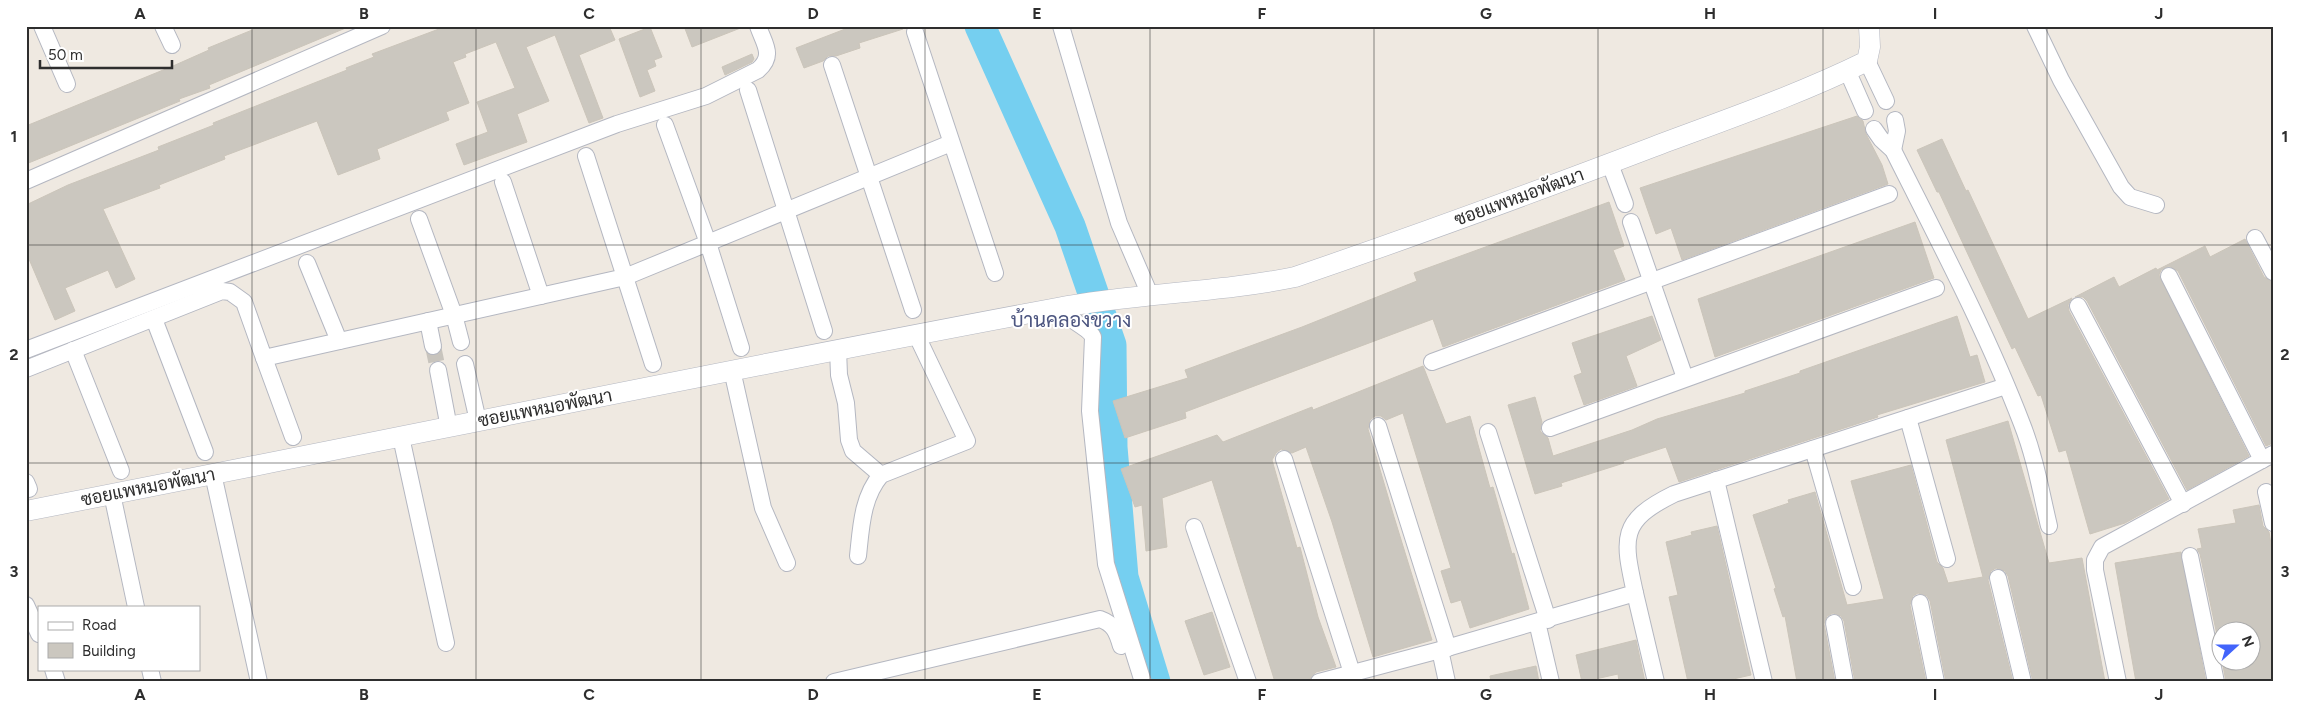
<svg xmlns="http://www.w3.org/2000/svg" width="2299" height="708" font-family="Figtree,Sarabun,sans-serif">
<style>
.lines{fill:none;stroke-linecap:round;stroke-linejoin:round}
.river{stroke:#75cff0;stroke-width:31}
.building{fill:#cbc7bf;stroke:#cbc5ba}
.minor-tunnel{stroke:#c8c4bd;stroke-width:16;stroke-dasharray:16 8;stroke-linecap:butt}
.minor-casing{stroke:#b4b7c1;stroke-width:18}
.tertiary-casing{stroke:#b4b7c1;stroke-width:21}
.minor{stroke:#fff;stroke-width:16}
.tertiary{stroke:#fff;stroke-width:20}
.grid{fill:none;stroke:#2e2e2e;stroke-width:1;stroke-opacity:0.55}
.labels{text-anchor:middle;dominant-baseline:central;stroke-width:4;stroke-linejoin:round;paint-order:stroke}
.street-label{font-size:18px;fill:#2e2e2e;stroke:#fff}
.quarter-label{font-size:20px;fill:#4d5680;stroke:#fff}
.neatline{fill:none;stroke:#2e2e2e;stroke-width:2}
.grid-label{font-size:16px;text-anchor:middle;font-weight:bold;fill:#2e2e2e}
</style>
<rect width="100%" height="100%" fill="#efe9e1"/>
<g class="lines">
<path class="river" d="M980,26L1070,226L1111,345L1112,447L1123,577L1155,682"/>
</g>
<g class="building">
<path d="M262,26L348,27L209,85L210,88L179,99L180,101L26,164V126L173,66L209,50L208,48Z"/>
<path d="M447,26H609L615,40L579,55L603,118L589,123L555,35L526,47L549,101L517,114L527,142L464,165L456,144L488,132L477,102L515,88L496,42L465,54L466,57L453,62L469,103L446,112L449,120L377,149L380,159L338,175L317,121L224,156L225,159L159,185L160,188L103,209L135,279L116,288L108,270L65,288L75,311L55,320L26,252V205L68,185L159,150L158,147L214,125L213,123L347,70L346,68L374,57L372,54Z"/>
<path d="M684,26H743V27L692,47Z"/>
<path d="M853,26H903V29L859,43L860,48L836,56H828L823,61L804,68L796,48Z"/>
<path d="M650,27L662,57L654,60L656,66L647,70L655,91L640,97L619,39Z"/>
<path d="M752,54L754,59L752,62L725,75L722,67Z"/>
<path d="M1857,116L1863,121L1866,134L1882,165L1888,184L1682,260L1671,228L1656,234L1640,188Z"/>
<path d="M1942,139L1966,191L1968,190L2028,319L2072,298L2068,305L2069,311L2169,499L2125,523L2090,534L2066,450L2059,452L2041,395L2038,396L2015,347L2012,349L1939,192H1937L1917,150Z"/>
<path d="M1609,202L1624,246L1613,250L1625,280L1443,347L1433,319L1185,412L1186,418L1125,438L1113,401L1188,378L1185,370L1302,327L1417,281L1414,273Z"/>
<path d="M1915,222L1934,278L1715,357L1698,299Z"/>
<path d="M2245,239L2264,277L2273,282V443L2266,446L2178,271L2169,266L2161,270L2159,275L2249,456L2187,490L2087,301L2083,297H2075L2114,277L2119,287L2156,268L2157,270L2205,246L2210,257Z"/>
<path d="M1652,316L1661,340L1626,356L1637,386L1584,405L1574,376L1582,373L1572,343Z"/>
<path d="M1957,316L1970,357L1977,355L1985,382L1877,415L1878,417L1679,482L1666,447L1623,461L1624,463L1561,483L1562,486L1535,494L1508,405L1535,397L1542,422L1540,431L1548,438L1553,456L1632,430L1657,419L1745,393V391L1800,373V371Z"/>
<path d="M1423,366L1446,424L1470,416L1490,488L1493,487L1512,554L1514,553L1529,609L1470,628L1461,600L1451,603L1441,571L1451,568L1403,413L1386,420L1381,416H1375L1370,420L1368,429L1394,517L1432,640L1373,657L1332,522L1306,447L1292,453L1281,449L1276,453L1272,460L1297,548L1300,547L1318,617L1336,667L1316,672L1310,679L1298,682H1275L1212,480L1162,498L1167,547L1146,551L1142,505L1135,507L1121,469L1217,435L1223,442L1312,407L1313,410Z"/>
<path d="M2008,421L2049,563L2082,558L2105,682H2033L2008,576L2005,571L1996,568L1991,571L1988,580L2013,682H1946L1930,601L1927,596L1918,593L1913,596L1910,605L1926,682H1855L1844,621L1841,616L1833,613L1827,616L1824,624L1835,682H1797L1785,616L1783,617L1774,589L1776,588L1753,515L1789,503L1788,500L1815,492L1847,605L1884,599L1851,481L1911,465L1937,562L1943,568L1948,583L1983,577L1946,440Z"/>
<path d="M2259,505L2263,526L2269,532L2273,556V682H2226L2222,660H2252V630H2222V659L2200,554L2197,549L2202,548L2198,529L2236,523L2233,510Z"/>
<path d="M1717,526L1751,675L1720,682H1688L1669,597L1678,595L1666,542L1692,535L1691,532Z"/>
<path d="M2181,552L2206,682H2136L2115,563Z"/>
<path d="M1212,612L1230,667L1204,675L1185,621Z"/>
<path d="M1636,640L1645,682H1619L1618,674L1582,682L1576,655Z"/>
<path d="M1536,666L1539,682H1491L1490,676Z"/>
</g>
<g class="lines">
<path class="minor-tunnel" d="M433,346L438,370"/>
<g class="minor-casing">
<g id="minor">
<path d="M42,26L67,84"/>
<path d="M163,26L172,45"/>
<path d="M1061,26L1119,223L1150,295"/>
<path d="M2035,26L2061,80L2121,187L2130,197L2156,205"/>
<path d="M915,32L995,273"/>
<path d="M1867,61L1886,101"/>
<path d="M832,65L913,310"/>
<path d="M1847,70L1865,111"/>
<path d="M748,90L824,331"/>
<path d="M665,125L708,243L741,348"/>
<path d="M1874,129L1881,139L1893,150C1938,240 1986,330 2022,424C2035,457 2041,492 2049,526"/>
<path d="M1893,150L1897,131L1895,120"/>
<path d="M586,156L653,364"/>
<path d="M1610,164L1625,204"/>
<path d="M26,181L382,26"/>
<path d="M503,182L541,296"/>
<path d="M419,219L454,315L461,342"/>
<path d="M1631,222L1685,378"/>
<path d="M2255,238L2273,272"/>
<path d="M307,263L339,341"/>
<path d="M2169,276L2262,460"/>
<path d="M2078,306L2183,504"/>
<path d="M1054,308C1063,315 1090,329 1093,337L1090,411L1106,564L1143,682"/>
<path d="M154,319L205,452"/>
<path d="M428,321L433,346"/>
<path d="M838,349L839,375L846,403L849,440L853,451L881,475"/>
<path d="M26,350L617,124L706,96L758,70C775,55 764,44 758,26"/>
<path d="M73,350L121,471"/>
<path d="M264,358L293,437"/>
<path d="M1432,362L1889,194"/>
<path d="M465,364L478,421"/>
<path d="M26,369L222,291L230,292L244,302L264,358L625,277L951,143"/>
<path d="M438,370L449,428"/>
<path d="M732,370L763,508L787,563"/>
<path d="M1908,418L1947,559"/>
<path d="M1378,426L1448,648"/>
<path d="M1550,428L1936,288"/>
<path d="M1488,432L1548,620"/>
<path d="M401,437L446,643"/>
<path d="M1813,449L1853,587"/>
<path d="M1284,459L1352,673"/>
<path d="M213,474L259,682"/>
<path d="M1716,480L1764,682"/>
<path d="M26,482L29,489"/>
<path d="M2266,492L2273,523"/>
<path d="M112,494L136,607"/>
<path d="M1194,527L1248,682"/>
<path d="M858,556C861,528 862,497 881,475L967,441L916,334"/>
<path d="M2190,556L2216,682"/>
<path d="M1998,578L2023,682"/>
<path d="M1635,593L1656,682"/>
<path d="M1920,603L1936,682"/>
<path d="M26,605L39,634"/>
<path d="M1537,622L1551,682"/>
<path d="M1834,623L1845,682"/>
<path d="M1440,650L1447,682"/>
<path d="M53,669L57,682"/>
<path d="M150,669L153,682"/>
<path d="M834,682L1100,619C1114,624 1117,632 1121,646"/>
<path d="M1319,682L1440,650L1635,593C1623,538 1619,521 1674,494L2006,386"/>
<path d="M2118,682L2095,570V560L2102,547L2273,454"/>
</g>
</g>
<g class="tertiary-casing">
<path id="tertiary" d="M26,511C370,444 713,372 1057,308C1136,293 1217,293 1295,277C1415,236 1535,192 1653,147C1725,120 1798,95 1867,61L1870,47L1869,26"/>
</g>
<use href="#minor" class="minor"/>
<use href="#tertiary" class="tertiary"/>
</g>
<path class="grid" d="M252,26V682M476,26V682M701,26V682M925,26V682M1150,26V682M1374,26V682M1598,26V682M1823,26V682M2047,26V682M26,245H2273M26,463H2273"/>
<g class="labels">
<g class="street-label">
<text transform="translate(1519 197) rotate(-20)">ซอยแพหมอพัฒนา</text>
<text transform="translate(545 408) rotate(-11)">ซอยแพหมอพัฒนา</text>
<text transform="translate(148 487) rotate(-11)">ซอยแพหมอพัฒนา</text>
</g>
<g class="quarter-label">
<text x="1071" y="320">บ้านคลองขวาง</text>
</g>
</g>
<rect width="2299" height="708" fill="none" stroke="#ffffff" stroke-width="55"/>
<rect x="38" y="606" width="162" height="65" fill="#ffffff" stroke="#ababab"/>
<rect x="48" y="622" width="25" height="8" fill="#ffffff" stroke="#ababab"/>
<text x="82" y="630" font-size="15" fill="#2e2e2e">Road</text>
<rect x="48" y="643" width="25" height="15" fill="#cbc7bf" stroke="#ababab"/>
<text x="82" y="656" font-size="15" fill="#2e2e2e">Building</text>
<g transform="translate(2236 646) rotate(69)"><circle r="24" fill="#ffffff" stroke="#ababab"/>
<path d="M0-4L9 19L0 12L-9 19Z" fill="#4264fb"/>
<text y="-8" font-size="14" font-weight="bold" text-anchor="middle" fill="#2e2e2e">N</text>
</g>
<path d="M40 60v8h132v-8" fill="none" stroke="#2e2e2e" stroke-width="2.5"/>
<text x="48" y="60" font-size="15" fill="#2e2e2e" stroke="#ffffff" stroke-width="4" paint-order="stroke">50 m</text>
<rect x="28" y="28" width="2244" height="652" class="neatline"/>
<g class="grid-label">
<text x="140" y="19">A</text>
<text x="364" y="19">B</text>
<text x="589" y="19">C</text>
<text x="813" y="19">D</text>
<text x="1037" y="19">E</text>
<text x="1262" y="19">F</text>
<text x="1486" y="19">G</text>
<text x="1710" y="19">H</text>
<text x="1935" y="19">I</text>
<text x="2159" y="19">J</text>
<text x="14" y="142">1</text>
<text x="2285" y="142">1</text>
<text x="14" y="360">2</text>
<text x="2285" y="360">2</text>
<text x="14" y="577">3</text>
<text x="2285" y="577">3</text>
<text x="140" y="700">A</text>
<text x="364" y="700">B</text>
<text x="589" y="700">C</text>
<text x="813" y="700">D</text>
<text x="1037" y="700">E</text>
<text x="1262" y="700">F</text>
<text x="1486" y="700">G</text>
<text x="1710" y="700">H</text>
<text x="1935" y="700">I</text>
<text x="2159" y="700">J</text>
</g>
</svg>
